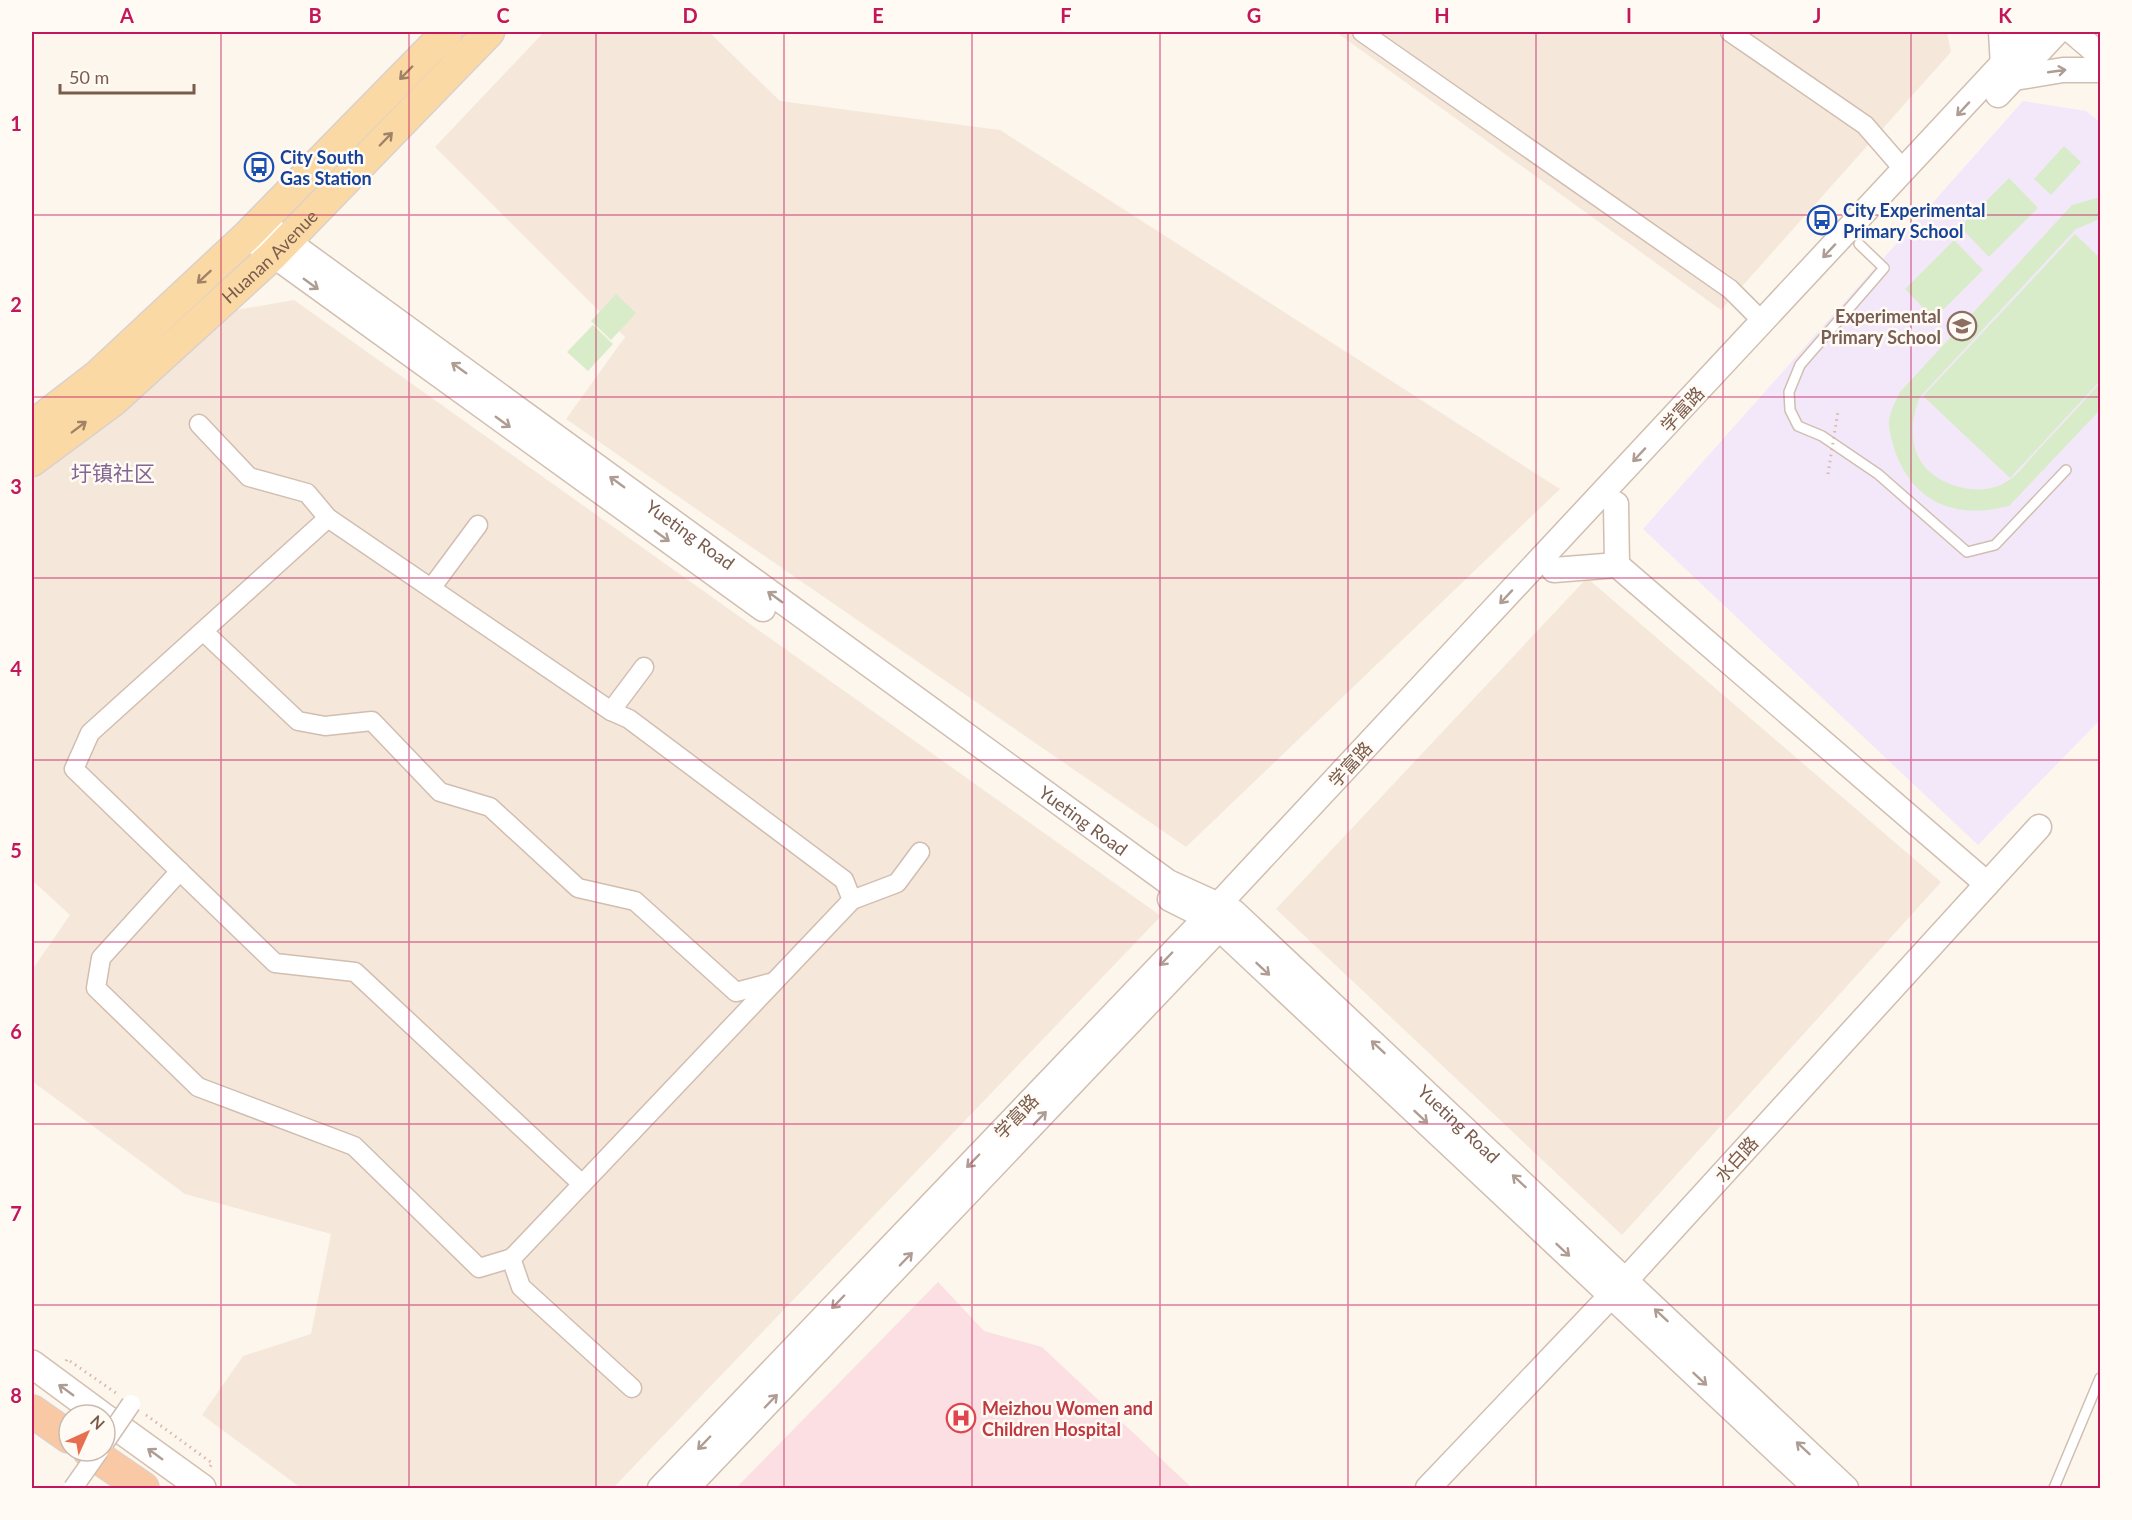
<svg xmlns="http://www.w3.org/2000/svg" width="2132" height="1520" font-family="Lato,'Noto Sans SC',sans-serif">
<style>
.residential{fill:#f5e8da}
.education{fill:#f3e8fa}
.medical{fill:#fbdfe3}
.green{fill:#d8ecc9}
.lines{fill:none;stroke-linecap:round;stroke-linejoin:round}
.service-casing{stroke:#d1beb0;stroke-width:12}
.minor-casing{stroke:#d1beb0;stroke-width:21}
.tertiary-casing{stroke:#d1beb0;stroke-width:27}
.secondary-casing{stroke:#d6c0b0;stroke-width:30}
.primary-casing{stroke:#dad1cd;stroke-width:33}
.trunk-casing{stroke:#dad1cd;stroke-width:34}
.path{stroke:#d9b8a5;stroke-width:3;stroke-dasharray:1.5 4.5;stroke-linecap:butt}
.service{stroke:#fff;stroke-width:9}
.minor{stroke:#fff;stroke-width:18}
.tertiary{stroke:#fff;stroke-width:24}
.secondary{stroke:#fff;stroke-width:27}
.primary{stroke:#fbd9a5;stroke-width:30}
.trunk{stroke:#f9c8a4;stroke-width:32}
.minor-bridge-casing{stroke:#d1beb0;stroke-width:21;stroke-linecap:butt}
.path-bridge{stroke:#d9b8a5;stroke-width:3;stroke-dasharray:1.5 4.5;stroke-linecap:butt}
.minor-bridge{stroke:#fff;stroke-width:18}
.oneway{stroke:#af9d94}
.oneway2{stroke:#a18267}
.grid{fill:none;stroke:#c2185b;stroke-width:1.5;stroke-opacity:0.55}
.labels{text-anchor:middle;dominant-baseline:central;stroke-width:5;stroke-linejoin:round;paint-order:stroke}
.transit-label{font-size:18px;font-weight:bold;fill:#164399;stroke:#fffaf3;text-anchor:start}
.street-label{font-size:18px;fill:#7a5c4d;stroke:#fffaf3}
.education-label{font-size:18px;font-weight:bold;fill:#785e54;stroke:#fffaf3;text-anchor:end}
.health-label{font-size:18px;font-weight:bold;fill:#be3a42;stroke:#fffaf3;text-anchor:start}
.quarter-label{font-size:21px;fill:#846695;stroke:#fffaf3}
.neatline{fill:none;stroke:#c2185b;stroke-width:2}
.grid-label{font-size:20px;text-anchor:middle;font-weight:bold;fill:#c2185b}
</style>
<rect width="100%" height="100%" fill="#fdf6ec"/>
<g class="residential">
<path d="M544,32H709L780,101L1000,130L1560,489L1186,847L566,419L625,337L435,147Z"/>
<path d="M1336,32H1947L1951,52L1721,310Z"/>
<path d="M294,300L1161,916L613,1488H301L202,1415L243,1356L311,1334L331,1234L185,1194L32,1081V970L70,915L32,880V470L213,314Z"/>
<path d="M1587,578L1941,882L1622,1235L1276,909Z"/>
</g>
<path class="education" d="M2023,101L2086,111L2100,122V720L1978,845L1643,529Z"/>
<path class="medical" d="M938,1282L984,1331L1042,1347L1192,1488H736Z"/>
<g class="green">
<path d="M2064,146L2081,162L2051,195L2034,179Z"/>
<path d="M2009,178L2038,208L1989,257L1960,227Z"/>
<path d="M2100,197V219L2076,229L1920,397C1911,417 1909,444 1922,463C1938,487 1984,499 2009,480C2020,473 2029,460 2038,450C2059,428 2080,405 2100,383V410L2009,506C1958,519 1916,505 1896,454C1893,445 1889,432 1889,422C1889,413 1896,401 1900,392L2072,205Z"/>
<path d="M2075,234L2100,258V381L2010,478L1923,396Z"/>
<path d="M1954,240L1983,270L1934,319L1905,289Z"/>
<path d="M616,294L636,313L611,340L591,321Z"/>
<path d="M593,325L613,344L588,371L567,352Z"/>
</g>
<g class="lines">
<g class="service-casing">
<g id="service">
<path d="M1859,244L1884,268L1800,365L1789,392L1790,410L1798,426L1822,436L1878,474L1967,552L1995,545L2066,470"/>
<path d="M2054,1488L2100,1378"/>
</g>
</g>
<g class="minor-casing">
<g id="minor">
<path d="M1362,32L1730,289L1763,322"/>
<path d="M1730,32L1865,125L1905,171"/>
<path d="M199,424L249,477L307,493L328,518L611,711"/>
<path d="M328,518L90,733L74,769L275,963L355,972L582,1184"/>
<path d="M432,587L478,525"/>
<path d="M204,632L298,721L325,726L372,721L440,792L490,807L578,888L635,901L736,992L774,982"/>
<path d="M180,871L101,958L96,988L198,1087L354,1146L479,1268L512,1258L852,900L844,880L629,719L611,711L644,667"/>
<path d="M852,900L897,883L920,852"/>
<path d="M511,1258L521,1287L632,1388"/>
</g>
</g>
<g class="tertiary-casing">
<g id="tertiary">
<path d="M2001,32L2003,66"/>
<path d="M2073,32L2100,55"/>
<path d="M2014,78L2063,70H2100"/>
<path d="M1998,95L2057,32"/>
<path id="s1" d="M261,222L1168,882L1234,912L1846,1488"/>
<path d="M247,236L763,609"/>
<path d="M1616,504L1617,565"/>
<path d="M1554,570L1617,565L1987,884"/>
<path d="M1170,899L1206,917L1220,929L1816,1488"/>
<path d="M660,1488L1219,904L2032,32"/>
<path d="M687,1488L1231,916"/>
<path d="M1428,1488L1625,1281L2039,827"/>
</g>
</g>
<g class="secondary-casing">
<g id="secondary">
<path d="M32,1364L101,1415"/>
<path d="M105,1418L202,1488"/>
</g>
</g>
<g class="primary-casing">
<g id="primary">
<path d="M32,426L98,375L247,236L447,32"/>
<path id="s2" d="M32,461L113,401L272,256L489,32"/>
</g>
</g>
<g class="trunk-casing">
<g id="trunk">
<path d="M32,1411L69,1437"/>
<path d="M89,1451L143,1488"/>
</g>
</g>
<g class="path">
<path d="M66,1361L67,1359L116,1393"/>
<path d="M146,1415L212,1463L210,1467"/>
</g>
<use href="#service" class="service"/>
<use href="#minor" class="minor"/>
<use href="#tertiary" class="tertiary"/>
<use href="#secondary" class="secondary"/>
<use href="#primary" class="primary"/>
<use href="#trunk" class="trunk"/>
<g class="minor-bridge-casing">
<g id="minor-bridge">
<path d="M105,1442L131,1404"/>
<path d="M73,1488L99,1451"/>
</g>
</g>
<path class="path-bridge" d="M1828,474L1838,411"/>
<use href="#minor-bridge" class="minor-bridge"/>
</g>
<defs><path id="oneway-shaft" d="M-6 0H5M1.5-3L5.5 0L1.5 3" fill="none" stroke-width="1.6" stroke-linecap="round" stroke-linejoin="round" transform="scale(1.5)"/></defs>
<g class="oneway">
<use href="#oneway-shaft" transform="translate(2057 71) rotate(-8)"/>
<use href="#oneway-shaft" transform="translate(1963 109) rotate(133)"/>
<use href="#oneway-shaft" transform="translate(1829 251) rotate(133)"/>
<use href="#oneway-shaft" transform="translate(311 284) rotate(36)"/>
<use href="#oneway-shaft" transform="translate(459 368) rotate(-144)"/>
<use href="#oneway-shaft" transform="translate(503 422) rotate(36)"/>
<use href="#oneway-shaft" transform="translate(1639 455) rotate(133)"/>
<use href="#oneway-shaft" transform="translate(617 482) rotate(-144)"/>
<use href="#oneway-shaft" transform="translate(662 536) rotate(36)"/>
<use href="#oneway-shaft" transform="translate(775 597) rotate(-144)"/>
<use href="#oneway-shaft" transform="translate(1506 597) rotate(133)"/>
<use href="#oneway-shaft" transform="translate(1166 959) rotate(134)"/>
<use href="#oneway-shaft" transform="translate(1263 969) rotate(43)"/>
<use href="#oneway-shaft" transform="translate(1378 1047) rotate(-137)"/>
<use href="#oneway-shaft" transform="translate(1421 1117) rotate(43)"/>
<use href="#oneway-shaft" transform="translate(1040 1118) rotate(-46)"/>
<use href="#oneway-shaft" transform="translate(973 1161) rotate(134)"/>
<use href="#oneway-shaft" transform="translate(1519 1181) rotate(-137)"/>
<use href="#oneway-shaft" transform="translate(1563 1250) rotate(43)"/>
<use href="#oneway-shaft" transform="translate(906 1259) rotate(-46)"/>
<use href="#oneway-shaft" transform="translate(838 1302) rotate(134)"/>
<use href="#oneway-shaft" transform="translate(1661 1315) rotate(-137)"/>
<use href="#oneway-shaft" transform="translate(1700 1379) rotate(43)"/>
<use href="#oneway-shaft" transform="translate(66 1390) rotate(-144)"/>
<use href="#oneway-shaft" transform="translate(771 1401) rotate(-46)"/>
<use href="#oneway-shaft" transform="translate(704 1443) rotate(134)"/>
<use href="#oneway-shaft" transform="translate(1803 1448) rotate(-137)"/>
<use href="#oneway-shaft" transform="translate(155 1454) rotate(-144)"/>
</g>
<g class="oneway2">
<use href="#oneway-shaft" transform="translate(406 73) rotate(134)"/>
<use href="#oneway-shaft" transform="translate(386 139) rotate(-46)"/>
<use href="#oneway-shaft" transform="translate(204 277) rotate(137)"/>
<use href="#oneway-shaft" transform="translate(79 427) rotate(-37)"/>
</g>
<path class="grid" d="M221,32V1488M409,32V1488M596,32V1488M784,32V1488M972,32V1488M1160,32V1488M1348,32V1488M1536,32V1488M1723,32V1488M1911,32V1488M32,215H2100M32,397H2100M32,578H2100M32,760H2100M32,942H2100M32,1124H2100M32,1305H2100"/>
<defs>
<g id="bus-ring" transform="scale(1.5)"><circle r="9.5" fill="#fffaf3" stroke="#1a4fb4" stroke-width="1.5"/><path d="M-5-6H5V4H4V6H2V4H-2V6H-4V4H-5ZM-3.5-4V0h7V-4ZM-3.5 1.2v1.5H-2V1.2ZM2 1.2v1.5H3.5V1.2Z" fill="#1a4fb4"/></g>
<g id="school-ring" transform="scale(1.5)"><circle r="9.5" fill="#fffaf3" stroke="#8d6e63" stroke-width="1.5"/><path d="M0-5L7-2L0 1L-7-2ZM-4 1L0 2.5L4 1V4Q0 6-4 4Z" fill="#8d6e63"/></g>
<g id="hospital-ring" transform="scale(1.5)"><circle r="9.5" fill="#fffaf3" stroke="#e0444e" stroke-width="1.5"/><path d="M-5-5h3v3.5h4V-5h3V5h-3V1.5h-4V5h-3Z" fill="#e0444e"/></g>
</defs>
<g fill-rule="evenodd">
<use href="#bus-ring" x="259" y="167"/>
<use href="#bus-ring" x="1822" y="220"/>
<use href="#school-ring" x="1962" y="326"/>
<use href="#hospital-ring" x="961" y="1418"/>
</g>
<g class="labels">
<g class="transit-label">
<text x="280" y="157">City South<tspan x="280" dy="21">Gas Station</tspan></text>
<text x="1843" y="210">City Experimental<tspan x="1843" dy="21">Primary School</tspan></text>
</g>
<g class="street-label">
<text stroke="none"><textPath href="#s2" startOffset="314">Huanan Avenue</textPath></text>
<text transform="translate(1682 409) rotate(-47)">学富路</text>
<text stroke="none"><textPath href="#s1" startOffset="531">Yueting Road</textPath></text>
<text transform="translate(1350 764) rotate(-47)">学富路</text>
<text stroke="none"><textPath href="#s1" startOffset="1017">Yueting Road</textPath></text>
<text transform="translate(1016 1116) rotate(-46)">学富路</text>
<text stroke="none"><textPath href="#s1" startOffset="1503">Yueting Road</textPath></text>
<text transform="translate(1736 1159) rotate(-48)">水白路</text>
</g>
<g class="education-label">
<text x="1941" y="316">Experimental<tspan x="1941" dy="21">Primary School</tspan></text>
</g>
<g class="health-label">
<text x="982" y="1408">Meizhou Women and<tspan x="982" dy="21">Children Hospital</tspan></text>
</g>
<g class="quarter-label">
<text x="113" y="472">圩镇社区</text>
</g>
</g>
<rect width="2132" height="1520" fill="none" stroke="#fffaf3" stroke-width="66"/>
<g transform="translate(87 1433) rotate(45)"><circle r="28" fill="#fffaf3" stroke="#cabbb1" stroke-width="1.5"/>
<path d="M0-4.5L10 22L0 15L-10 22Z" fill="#e76f51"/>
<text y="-9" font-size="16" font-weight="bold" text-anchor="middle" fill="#7a5c4d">N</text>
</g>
<path d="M60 84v9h134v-9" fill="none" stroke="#7a5c4d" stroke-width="3"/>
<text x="69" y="84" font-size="18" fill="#7a5c4d" stroke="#fffaf3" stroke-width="4.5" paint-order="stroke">50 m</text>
<rect x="33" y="33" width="2066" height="1454" class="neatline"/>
<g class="grid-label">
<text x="127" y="23">A</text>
<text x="315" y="23">B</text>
<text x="503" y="23">C</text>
<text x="690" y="23">D</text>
<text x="878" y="23">E</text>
<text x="1066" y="23">F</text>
<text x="1254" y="23">G</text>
<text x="1442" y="23">H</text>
<text x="1629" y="23">I</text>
<text x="1817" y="23">J</text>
<text x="2005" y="23">K</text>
<text x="16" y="131">1</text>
<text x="16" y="312">2</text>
<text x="16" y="494">3</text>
<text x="16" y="676">4</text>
<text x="16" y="858">5</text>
<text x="16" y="1039">6</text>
<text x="16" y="1221">7</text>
<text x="16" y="1403">8</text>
</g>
</svg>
